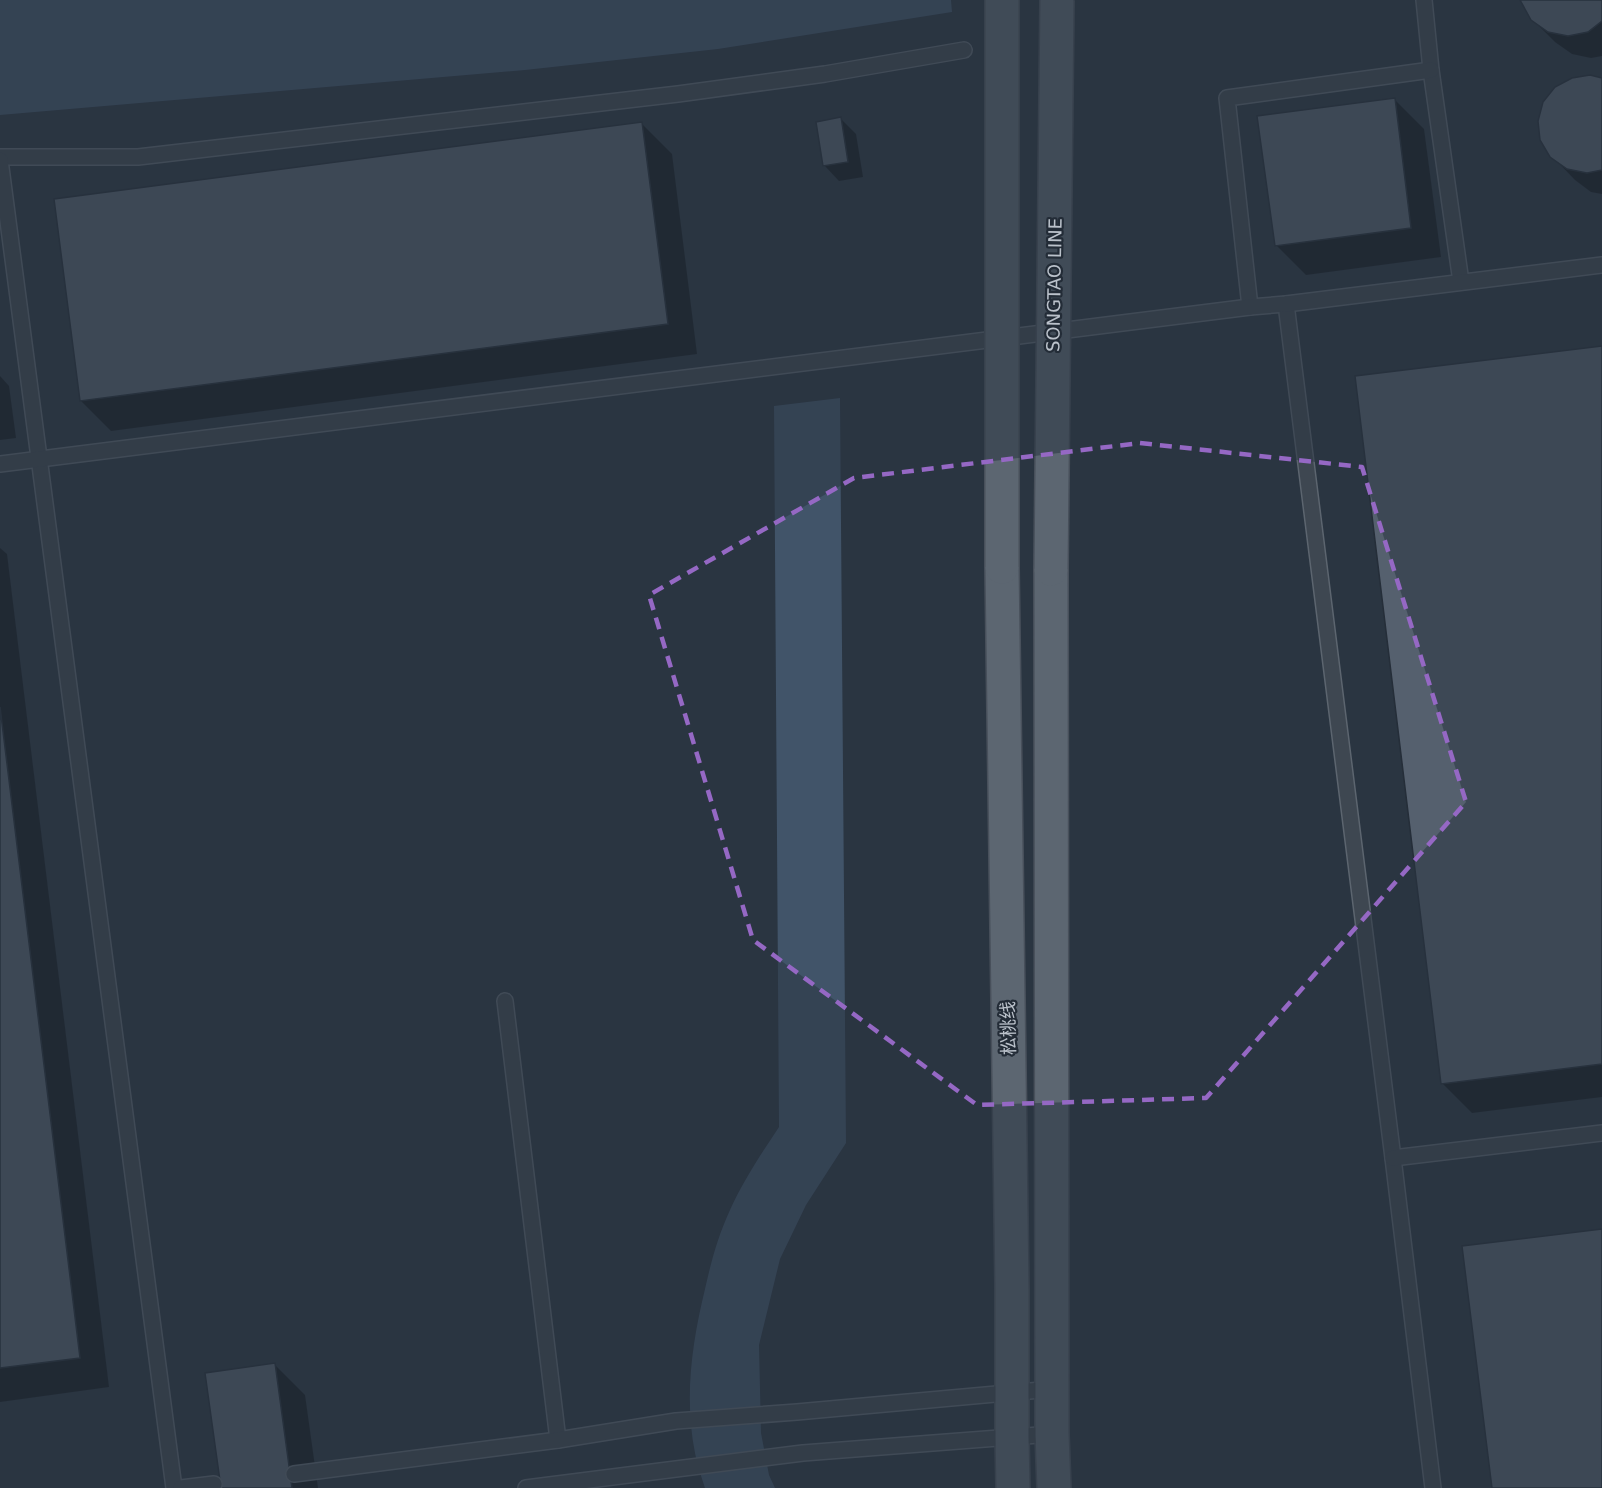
<svg xmlns="http://www.w3.org/2000/svg" width="1602" height="1488" font-family="'DejaVu Sans','Noto Sans SC',sans-serif">
<style>
.water{fill:#415469}
.shadow{fill:#0007}
.building{fill:#55606e;stroke:#252e39;stroke-width:1.5}
.lines{fill:none;stroke-linecap:round;stroke-linejoin:round}
.service-casing{stroke:#5c656f;stroke-width:18}
.primary-casing{stroke:#48505b;stroke-width:36}
.service{stroke:#3e4751;stroke-width:15}
.primary{stroke:#5c6671;stroke-width:33}
.primary-bridge-casing{stroke:#48505b;stroke-width:36;stroke-linecap:butt}
.primary-bridge{stroke:#5c6671;stroke-width:33}
.marked{fill:none;stroke:#9568c4;stroke-width:4.5;stroke-dasharray:12 8;stroke-linejoin:round}
.labels{text-anchor:middle;dominant-baseline:central;stroke-width:4.5;stroke-linejoin:round;paint-order:stroke}
.street-label{font-size:18px;fill:#bbc2cb;stroke:#232c37}
</style>
<rect width="100%" height="100%" fill="#2a3541"/>
<g class="water">
<path d="M0,0H951L952,12L718,49L525,70L0,115Z"/>
<path d="M840,398L846,1143L806,1205L780,1259L759,1345L761,1433L769,1475L775,1488H705C701,1476 697,1464 695,1453C684,1398 692,1342 705,1289C711,1262 718,1236 730,1210C743,1181 761,1154 779,1127L774,406Z"/>
</g>
<g class="shadow">
<path d="M1522,0H1602V56L1591,58L1572,54L1555,42L1532,19Z"/>
<path d="M1602,80V194L1591,192L1575,180L1552,156Z"/>
<path d="M1394,99L1424,129L1441,257L1306,275L1276,245Z"/>
<path d="M841,119L856,134L863,177L839,181L824,165Z"/>
<path d="M642,124L672,154L697,354L111,431L81,401Z"/>
<path d="M1602,348V1097L1472,1113L1442,1083Z"/>
<path d="M0,376L9,386L16,438L0,440Z"/>
<path d="M0,548L7,554L109,1387L0,1402Z"/>
<path d="M275,1365L305,1395L318,1488H222Z"/>
</g>
<g class="building">
<path d="M1520,0H1602V21L1588,32L1568,36L1548,32L1531,20Z"/>
<path d="M1590,75L1602,78V170L1587,173L1567,169L1550,157L1540,140L1538,121L1543,102L1555,87L1572,78Z"/>
<path d="M1395,98L1411,228L1275,246L1257,116Z"/>
<path d="M841,117L848,162L823,166L816,122Z"/>
<path d="M642,122L668,324L80,401L54,199Z"/>
<path d="M1602,346V1064L1441,1084L1355,376Z"/>
<path d="M0,707L80,1358L0,1368Z"/>
<path d="M1602,1229V1488H1492L1462,1246Z"/>
<path d="M275,1363L292,1488H221L205,1373Z"/>
</g>
<g class="lines">
<g class="service-casing">
<g id="service">
<path d="M1424,0L1431,70L1461,282"/>
<path d="M0,157H138L678,94L825,74L964,50"/>
<path d="M0,160L174,1488"/>
<path d="M1286,304L1393,1158L1433,1488"/>
<path d="M1250,307L1227,98L1431,70"/>
<path d="M0,464L1250,307L1286,304L1602,265"/>
<path d="M505,1001L558,1440"/>
<path d="M1393,1158L1602,1133"/>
<path d="M294,1474L558,1440L676,1421L797,1412L1052,1389"/>
<path d="M181,1488L214,1484"/>
<path d="M526,1488L803,1453L1052,1434"/>
</g>
</g>
<g class="primary-casing">
<g id="primary">
<path d="M1002,567L1012,1289V1437L1013,1488"/>
<path d="M1051,569L1052,1434L1054,1488"/>
</g>
</g>
<use href="#service" class="service"/>
<use href="#primary" class="primary"/>
<g class="primary-bridge-casing">
<g id="primary-bridge">
<path d="M1002,567V0"/>
<path d="M1051,569L1057,0"/>
</g>
</g>
<use href="#primary-bridge" class="primary-bridge"/>
</g>
<path d="M0 0H1602V1488H0ZM1140,443L1362,467L1466,802L1206,1098L977,1105L753,940L649,595L854,478Z" fill="#2a3541" fill-opacity=".55" fill-rule="evenodd"/>
<path class="marked" d="M1140,443L1362,467L1466,802L1206,1098L977,1105L753,940L649,595L854,478Z"/>
<g class="labels">
<g class="street-label">
<text transform="translate(1054 285) rotate(-89)">SONGTAO LINE</text>
<text transform="translate(1008 1028) rotate(-91)">松桃线</text>
</g>
</g>
</svg>
